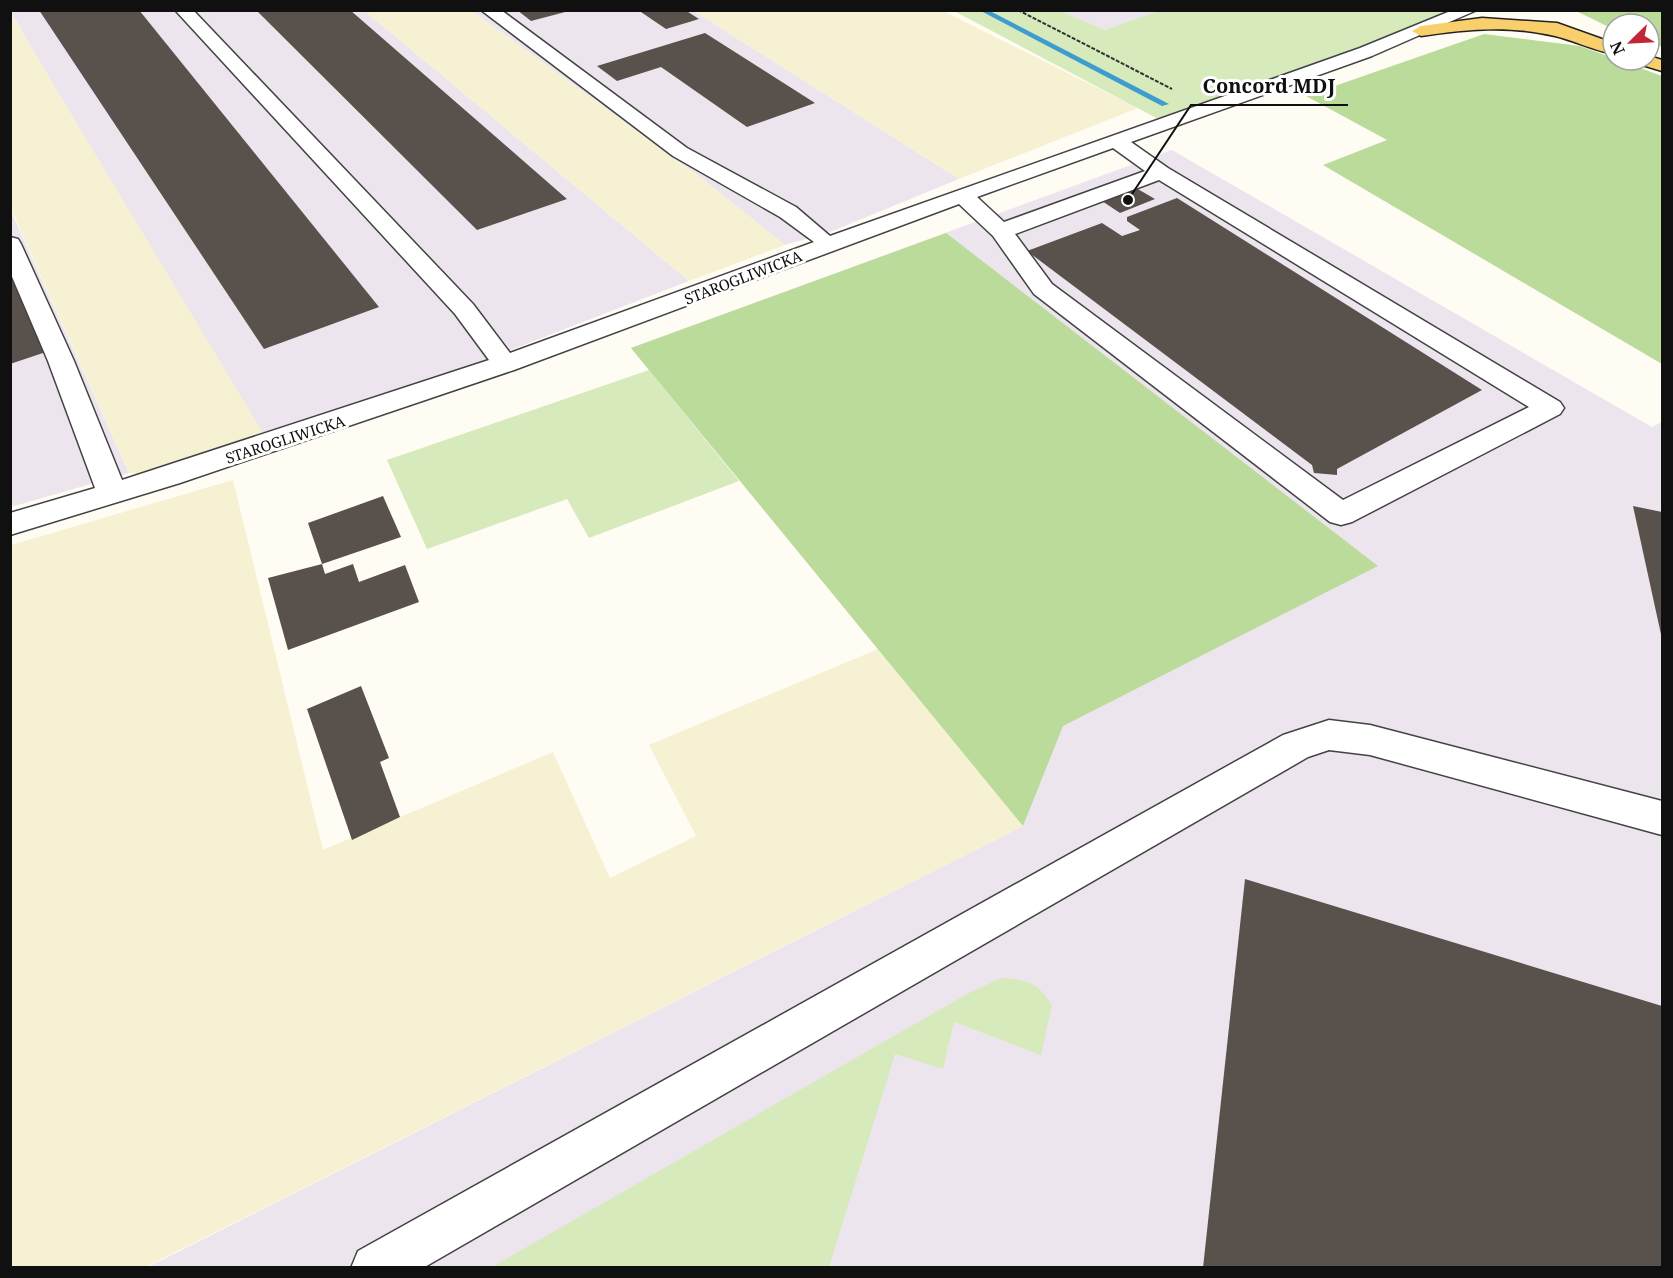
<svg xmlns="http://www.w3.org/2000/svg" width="1673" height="1278" font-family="'Noto Serif',serif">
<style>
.industrial{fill:#ede5ee}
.farmland{fill:#f6f1d3}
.green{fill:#d6eabc}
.forest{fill:#bbdb9b}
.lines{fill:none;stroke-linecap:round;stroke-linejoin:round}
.stream{fill:#3e9cce;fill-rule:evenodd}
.building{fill:#59514c}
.minor-casing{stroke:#434343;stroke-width:3}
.major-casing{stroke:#212121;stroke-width:3}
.path{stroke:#323232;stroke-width:2;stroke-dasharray:4 1.5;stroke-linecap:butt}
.minor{fill:#fff;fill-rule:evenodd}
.major{fill:#f8cf6a;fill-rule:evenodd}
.labels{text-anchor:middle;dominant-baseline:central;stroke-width:6;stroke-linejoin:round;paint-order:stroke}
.far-street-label{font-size:15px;fill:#101010;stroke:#fff}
.leader{fill:none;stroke:#101010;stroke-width:2}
.callout-dot{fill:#101010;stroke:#fff;stroke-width:2}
.callout-label{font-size:20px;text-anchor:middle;font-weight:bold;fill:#101010;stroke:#fff;stroke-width:6;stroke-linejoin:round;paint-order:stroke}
</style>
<rect width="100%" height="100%" fill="#fffcf4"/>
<g class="industrial">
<path d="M10,11H365L689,281L265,445Z"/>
<path d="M472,11H694L959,179L830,232L785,245L696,174Z"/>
<path d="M1061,11H1162L1103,30Z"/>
<path d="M1172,150L1652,427L1662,422V1267L146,1268L1023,826L631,348Z"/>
<path d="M10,209L129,473L11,507H10Z"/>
</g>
<g class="farmland">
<path d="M365,11H472L696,174L785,245L689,281Z"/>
<path d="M694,11H943L1138,108L959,179Z"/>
<path d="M10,12L269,443L170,476L129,473L11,209Z"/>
<path d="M233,480L323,850L553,752L610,878L696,836L649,745L878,649L1023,826L146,1267L11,1268V545Z"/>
</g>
<g class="green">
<path d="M1162,10L1469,11L1164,122L954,11H1061L1104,30Z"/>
<path d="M649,370L739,481L589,538L567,499L427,549L387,460Z"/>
<path d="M1001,978C1028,980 1037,982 1052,1005L1041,1055L954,1022L943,1069L895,1054L829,1267H492L967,994Z"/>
</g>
<g class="forest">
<path d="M1576,11H1662V47L1649,42V24H1613V29Z"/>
<path d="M1484,34L1580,46L1662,76V364L1323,165L1387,140L1306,96Z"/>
<path d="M946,233L1378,566L1063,726L1023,826L631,348Z"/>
</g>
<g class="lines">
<path class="stream" d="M979,10H988L1169,104L1162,106Z"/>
</g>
<g class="building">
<path d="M39,10H139L379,307L264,349Z"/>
<path d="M256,10H350L567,199L477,230Z"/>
<path d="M517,10H568L569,11L531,21Z"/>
<path d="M638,10H685L699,19L666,29Z"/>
<path d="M705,33L815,103L747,127L661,67L617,81L597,66Z"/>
<path d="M1136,188L1155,199L1120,213L1102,201Z"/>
<path d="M1177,198L1482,390L1337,469V475L1314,473L1312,465L1027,251L1102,223L1122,236L1140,230L1127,221V217Z"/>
<path d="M10,268L46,352L10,364Z"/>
<path d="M383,496L401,537L322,564L308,523Z"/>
<path d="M1633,506L1662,512V639Z"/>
<path d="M322,564L325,574L353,564L359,582L405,565L419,602L288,650L268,578Z"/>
<path d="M361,686L389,758L380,762L400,817L352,840L307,709Z"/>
<path d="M1245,879L1662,1006V1268H1203Z"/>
</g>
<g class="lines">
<g class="minor-casing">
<g id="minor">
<path d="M175,10H193L473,304L510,353L814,242L780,217L673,156L481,10H501L687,148L796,207L830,236L1360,48L1453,10H1477L1372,56L1131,142L1168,168L1560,402L1564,408L1560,414L1352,522L1341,525L1330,522L1034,294L993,236L959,204L514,370L180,483L10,535V513L95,488L48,361L10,272V237L18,239L21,244L74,361L122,480L489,360L455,314ZM1113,148L1145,171L1004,222L977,197ZM1159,180L1529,407L1343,500L1052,284L1015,234Z"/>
<path d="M1329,720L1370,725L1662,801V835L1370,755L1329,750L1308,757L423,1268H351L358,1251L1283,735Z"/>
</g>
</g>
<g class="major-casing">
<g id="major">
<path d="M1482,18L1557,23L1613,43V54C1593,50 1575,41 1555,36C1510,25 1466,29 1421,36L1412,31L1421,26Z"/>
<path d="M1649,56L1662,60V71L1639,64L1636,60H1649Z"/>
</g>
</g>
<path class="path" d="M1018,10L1172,89"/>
<use href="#minor" class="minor"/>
<use href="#major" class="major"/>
</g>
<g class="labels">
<g class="far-street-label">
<text transform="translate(743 277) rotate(-21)">STAROGLIWICKA</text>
<text transform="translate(285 439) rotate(-18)">STAROGLIWICKA</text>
</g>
</g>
<path class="leader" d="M1128 200L1191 105H1348"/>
<circle class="callout-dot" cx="1128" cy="200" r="6"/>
<g class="callout-label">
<text x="1269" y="93">Concord MDJ</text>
</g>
<rect width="1673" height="1278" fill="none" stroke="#101010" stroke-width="24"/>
<g transform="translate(1631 42) rotate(246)"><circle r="28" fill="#ffffff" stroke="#9f9f9f" stroke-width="1.5"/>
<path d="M0-4.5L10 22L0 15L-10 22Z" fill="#c22636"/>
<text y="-9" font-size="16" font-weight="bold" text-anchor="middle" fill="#101010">N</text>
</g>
</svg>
